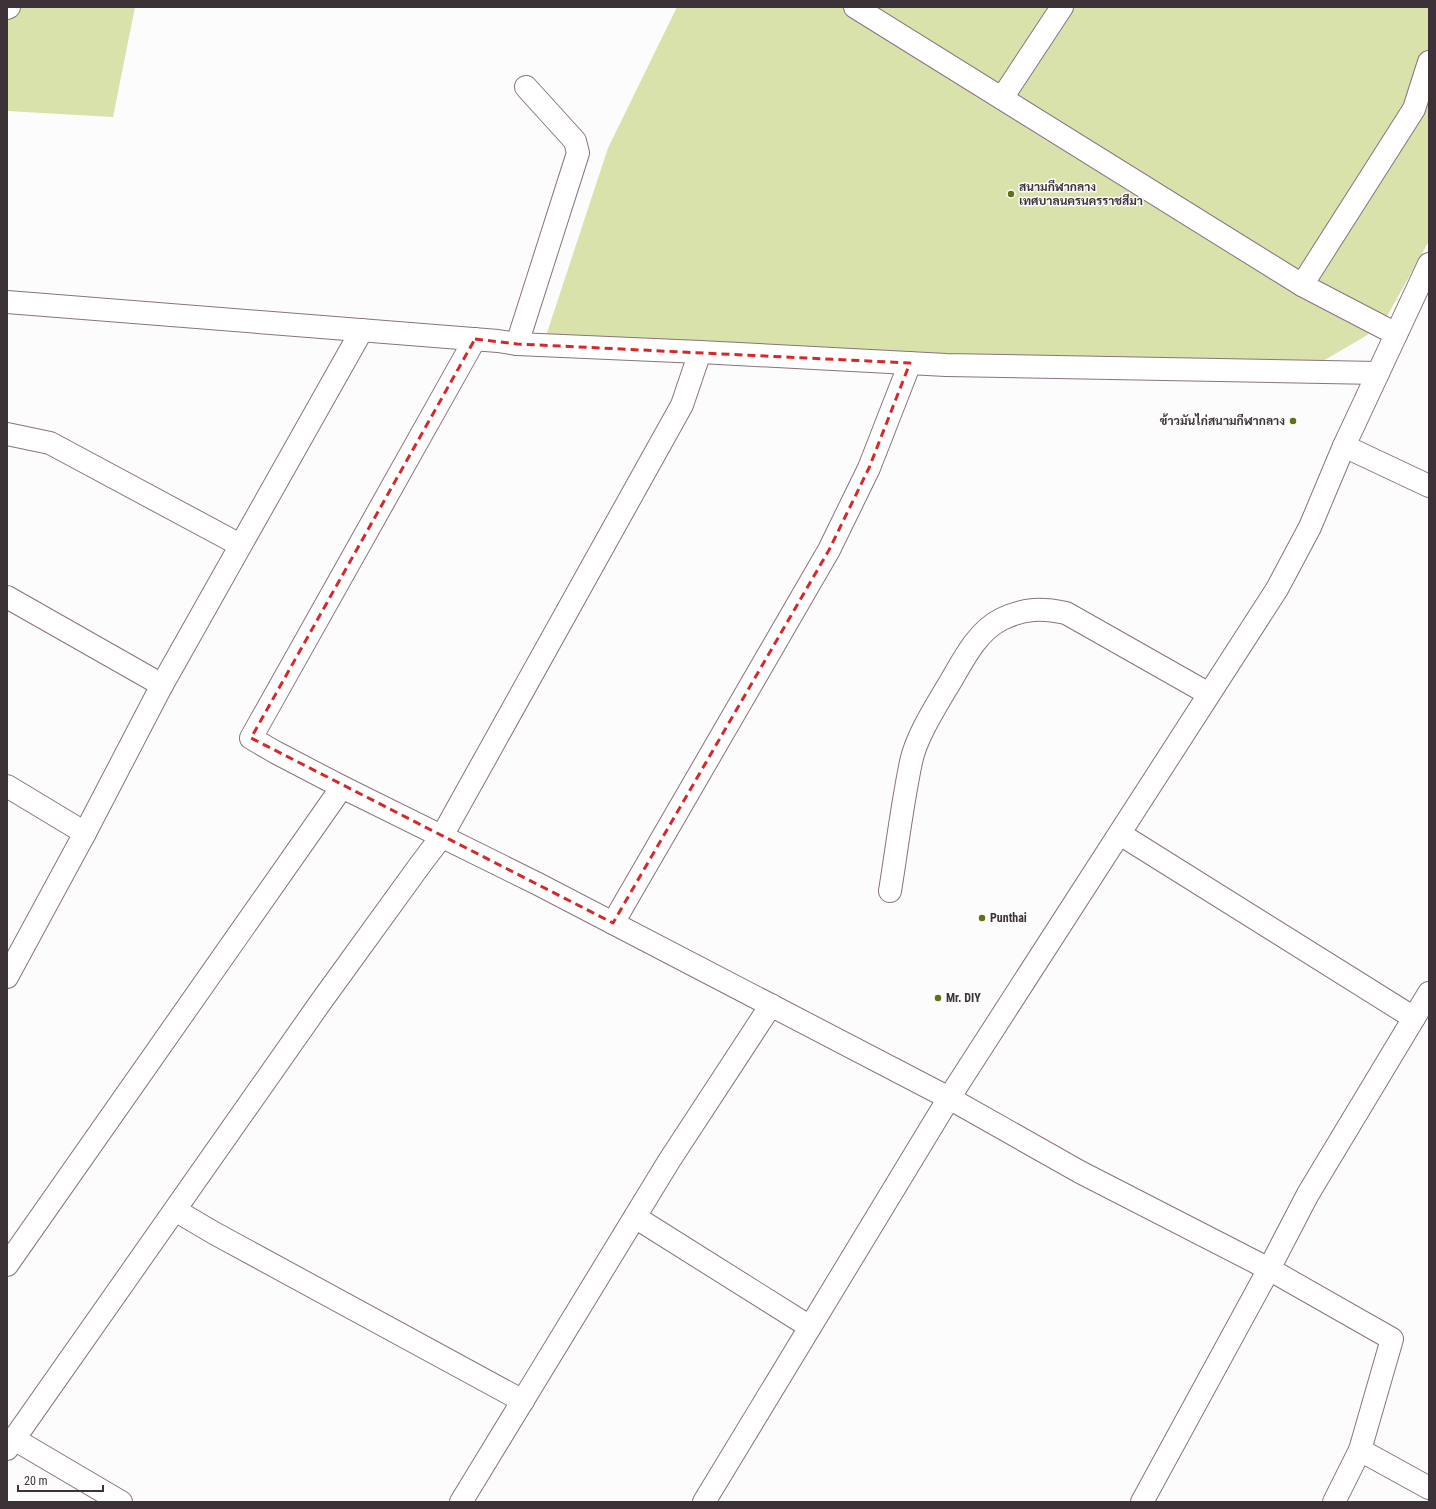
<svg xmlns="http://www.w3.org/2000/svg" width="1436" height="1509" font-family="'Roboto Condensed',Sarabun,sans-serif">
<style>
.green{fill:#d8e2aa}
.lines{fill:none;stroke-linecap:round;stroke-linejoin:round}
.minor-casing{stroke:#8b727e;stroke-width:24}
.minor{stroke:#fff;stroke-width:22}
.marked{fill:none;stroke:#d62828;stroke-width:3;stroke-dasharray:8 5;stroke-linejoin:round}
.poi-dot{fill:#656f16;stroke:#fcfcfc;stroke-width:1.5}
.labels{text-anchor:middle;dominant-baseline:central;stroke-width:3;stroke-linejoin:round;paint-order:stroke}
.poi-label{font-size:12px;font-weight:bold;fill:#3d3237;stroke:#fcfcfc;text-anchor:start}
</style>
<rect width="100%" height="100%" fill="#fcfcfc"/>
<g class="green">
<path d="M7,7H135L113,117L7,111Z"/>
<path d="M677,7H1429V241L1381,327L1306,371L543,345L608,148Z"/>
</g>
<g class="lines">
<g class="minor-casing">
<g id="minor">
<path d="M855,7L1302,285L1414,109L1429,62"/>
<path d="M7,8L9,7"/>
<path d="M1002,98L1062,7"/>
<path d="M1302,285L1396,334"/>
<path d="M7,302L498,341L517,344L700,352L946,365L1378,373"/>
<path d="M475,339L251,738L275,752L342,787L538,884L949,1098L1080,1172L1269,1269L1392,1339L1360,1450L1429,1488"/>
<path d="M517,344L578,153L575,141L526,87"/>
<path d="M7,434L50,443L240,545"/>
<path d="M1344,446L1429,486"/>
<path d="M7,597L162,685"/>
<path d="M7,786L85,833"/>
<path d="M1120,834L1414,1018"/>
<path d="M890,891C897,848 902,805 911,762C916,738 933,711 946,689C961,665 975,632 1002,619C1025,608 1042,608 1066,613L1209,694"/>
<path d="M613,923L829,550L869,468L910,363"/>
<path d="M7,977L85,833L162,685L362,330"/>
<path d="M175,1210L214,1233L523,1401"/>
<path d="M635,1217L810,1327"/>
<path d="M7,1265L342,787"/>
<path d="M14,1439L121,1502"/>
<path d="M7,1449L320,1003L420,865L442,836L682,405L700,352"/>
<path d="M461,1502L669,1161L771,1005"/>
<path d="M704,1502L949,1098L1277,589L1310,527L1344,446L1429,264"/>
<path d="M1142,1502L1269,1269L1308,1194L1429,993"/>
<path d="M1334,1502L1360,1450"/>
</g>
</g>
<use href="#minor" class="minor"/>
</g>
<path class="marked" d="M475,339L517,344L910,363L869,468L829,550L613,923L251,738Z"/>
<g class="poi-dot">
<circle cx="1011" cy="194" r="4"/>
<circle cx="1293" cy="421" r="4"/>
<circle cx="982" cy="918" r="4"/>
<circle cx="938" cy="998" r="4"/>
</g>
<g class="labels">
<g class="poi-label">
<text x="1019" y="187">สนามกีฬากลาง<tspan x="1019" dy="14">เทศบาลนครนครราชสีมา</tspan></text>
<text x="1285" y="421" text-anchor="end">ข้าวมันไก่สนามกีฬากลาง</text>
<text x="990" y="918">Punthai</text>
<text x="946" y="998">Mr. DIY</text>
</g>
</g>
<rect width="1436" height="1509" fill="none" stroke="#3d3237" stroke-width="16"/>
<path d="M18 1485v6h85v-6" fill="none" stroke="#3d3237" stroke-width="2"/>
<text x="24" y="1485" font-size="12" fill="#3d3237" stroke="#fcfcfc" stroke-width="3" paint-order="stroke">20 m</text>
</svg>
